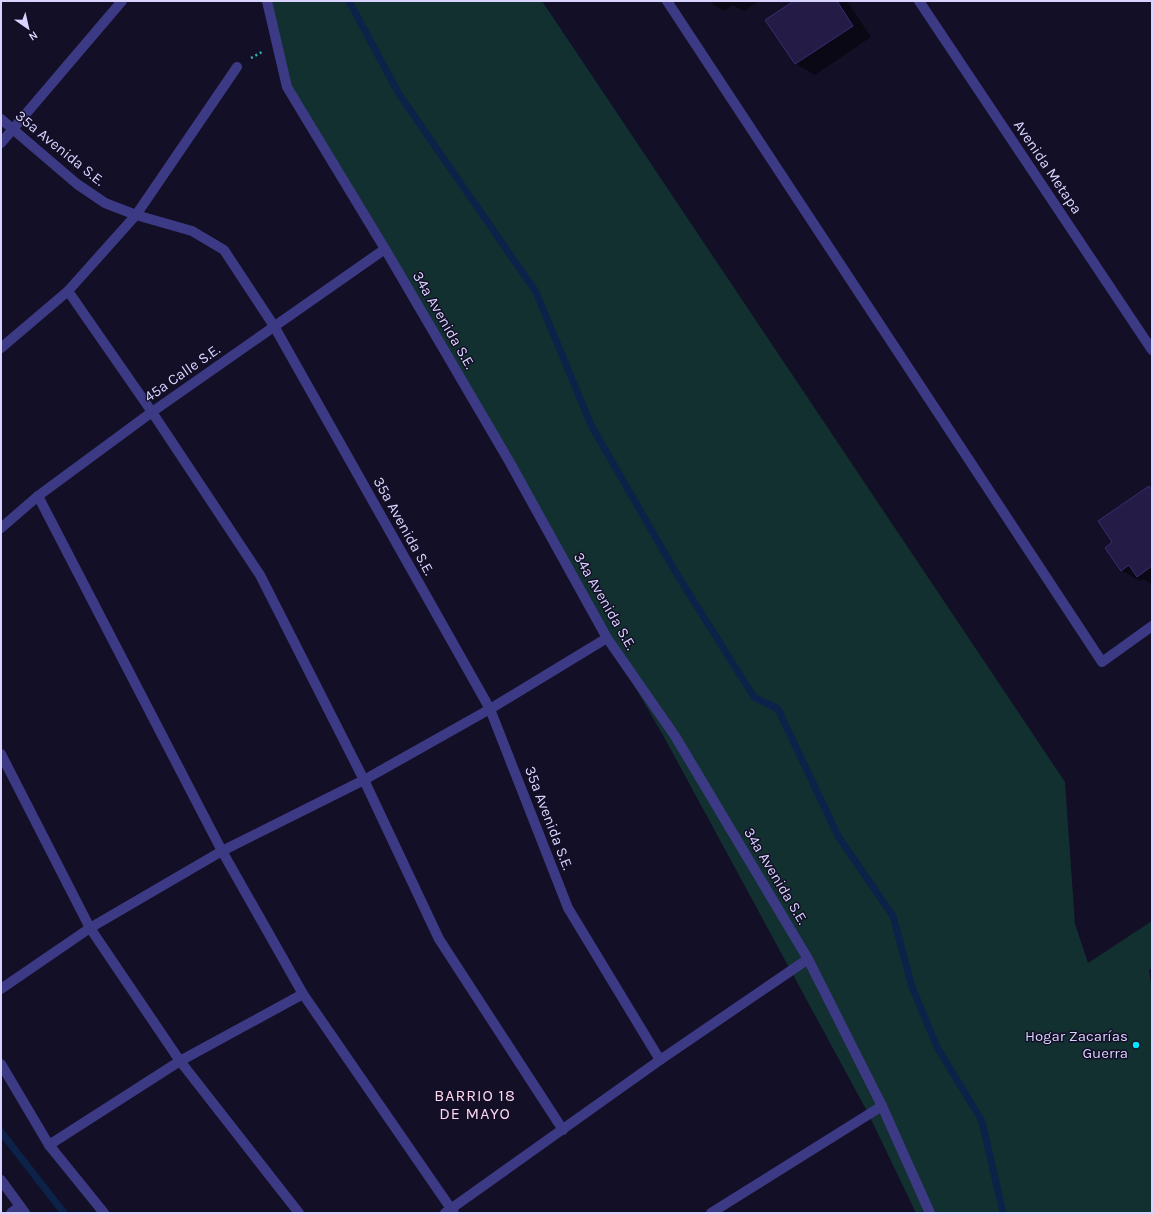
<svg xmlns="http://www.w3.org/2000/svg" width="1153" height="1214" font-family="Karla,sans-serif">
<style>
.green{fill:#12302f}
.shadow{fill:#0007}
.lines{fill:none;stroke-linecap:round;stroke-linejoin:round}
.stream{stroke:#0c2248;stroke-width:7}
.building{fill:#241b47;stroke:#3b2d73}
.path{stroke:#2fb8b0;stroke-width:2.5;stroke-dasharray:2 3;stroke-linecap:butt}
.minor{stroke:#3d3a85;stroke-width:10}
.poi-dot{fill:#00e5ff;stroke:#130f26;stroke-width:1.5}
.labels{text-anchor:middle;dominant-baseline:central;stroke-width:3;stroke-linejoin:round;paint-order:stroke}
.street-label{font-size:15px;fill:#d9d4ff;stroke:#130f26}
.poi-label{font-size:15px;fill:#d9d4ff;stroke:#130f26;text-anchor:end}
.neighbourhood-label{font-size:16px;letter-spacing:1px;fill:#ffd6f0;stroke:#130f26}
</style>
<rect width="100%" height="100%" fill="#130f26"/>
<path class="green" d="M267,1H542L1065,782L1075,924L1088,963L1152,921V968L1149,970L1152,989V1213H916L868,1113L664,737L287,87Z"/>
<g class="shadow">
<path d="M710,1H759L744,11L733,5L724,11L712,4Z"/>
<path d="M795,1H847L871,37L815,75L796,64L767,20Z"/>
<path d="M1149,487L1152,488V584L1143,579L1140,581L1121,570L1114,542Z"/>
</g>
<g class="lines">
<g class="stream">
<path d="M349,1L399,94L536,292L591,425L678,576L754,697L778,709L838,836L893,916L912,987L937,1047L982,1121L1003,1213"/>
<path d="M1,1132L64,1213"/>
</g>
</g>
<g class="building">
<path d="M794,1H837L853,26L795,64L765,20Z"/>
<path d="M1149,486L1152,490V566L1137,577L1129,565L1121,571L1105,548L1112,542L1098,521Z"/>
</g>
<g class="lines">
<path class="path" d="M251,58L262,52"/>
<g class="minor">
<path d="M267,1L287,87L385,249L509,461L607,638L675,736L808,959L882,1106L930,1213"/>
<path d="M667,1L1102,662L1152,626"/>
<path d="M919,1L1152,350"/>
<path d="M1,119L77,184L105,203L136,215L192,231L224,250L274,326L490,709L568,908L660,1060"/>
<path d="M1,143L122,1"/>
<path d="M68,291L152,412L260,575L364,780L439,939L563,1130"/>
<path d="M1,348L68,291L136,215L237,67"/>
<path d="M38,496L222,851L303,994L454,1213"/>
<path d="M1,528L38,496L152,412L385,249"/>
<path d="M1,754L90,928L180,1061L299,1213"/>
<path d="M1,989L90,928L222,851L364,780L490,709L607,638"/>
<path d="M1,1064L49,1145L104,1213"/>
<path d="M49,1145L180,1061L303,994"/>
<path d="M1,1180L25,1213"/>
<path d="M11,1213L20,1206"/>
<path d="M445,1213L660,1060L808,959"/>
<path d="M711,1213L882,1106"/>
</g>
</g>
<circle class="poi-dot" cx="1136" cy="1045" r="4"/>
<g class="labels">
<g class="street-label">
<text transform="translate(60 148) rotate(39)">35a Avenida S.E.</text>
<text transform="translate(1048 167) rotate(56)">Avenida Metapa</text>
<text transform="translate(444 320) rotate(60)">34a Avenida S.E.</text>
<text transform="translate(182 373) rotate(-35)">45a Calle S.E.</text>
<text transform="translate(404 526) rotate(61)">35a Avenida S.E.</text>
<text transform="translate(605 601) rotate(60)">34a Avenida S.E.</text>
<text transform="translate(549 818) rotate(69)">35a Avenida S.E.</text>
<text transform="translate(776 876) rotate(59)">34a Avenida S.E.</text>
</g>
<g class="poi-label">
<text x="1128" y="1036">Hogar Zacarías<tspan x="1128" dy="17">Guerra</tspan></text>
</g>
<g class="neighbourhood-label">
<text x="475" y="1095">BARRIO 18<tspan x="475" dy="18">DE MAYO</tspan></text>
</g>
</g>
<rect width="1153" height="1214" fill="none" stroke="#d9d4ff" stroke-width="4"/>
<g transform="translate(28 28) rotate(146)" stroke="#130f26" stroke-width="3" paint-order="stroke">
<path d="M0-3L7 15L0 10L-7 15Z" fill="#d9d4ff"/>
<text y="-6" font-size="11" font-weight="bold" text-anchor="middle" fill="#d9d4ff">N</text>
</g>
</svg>
